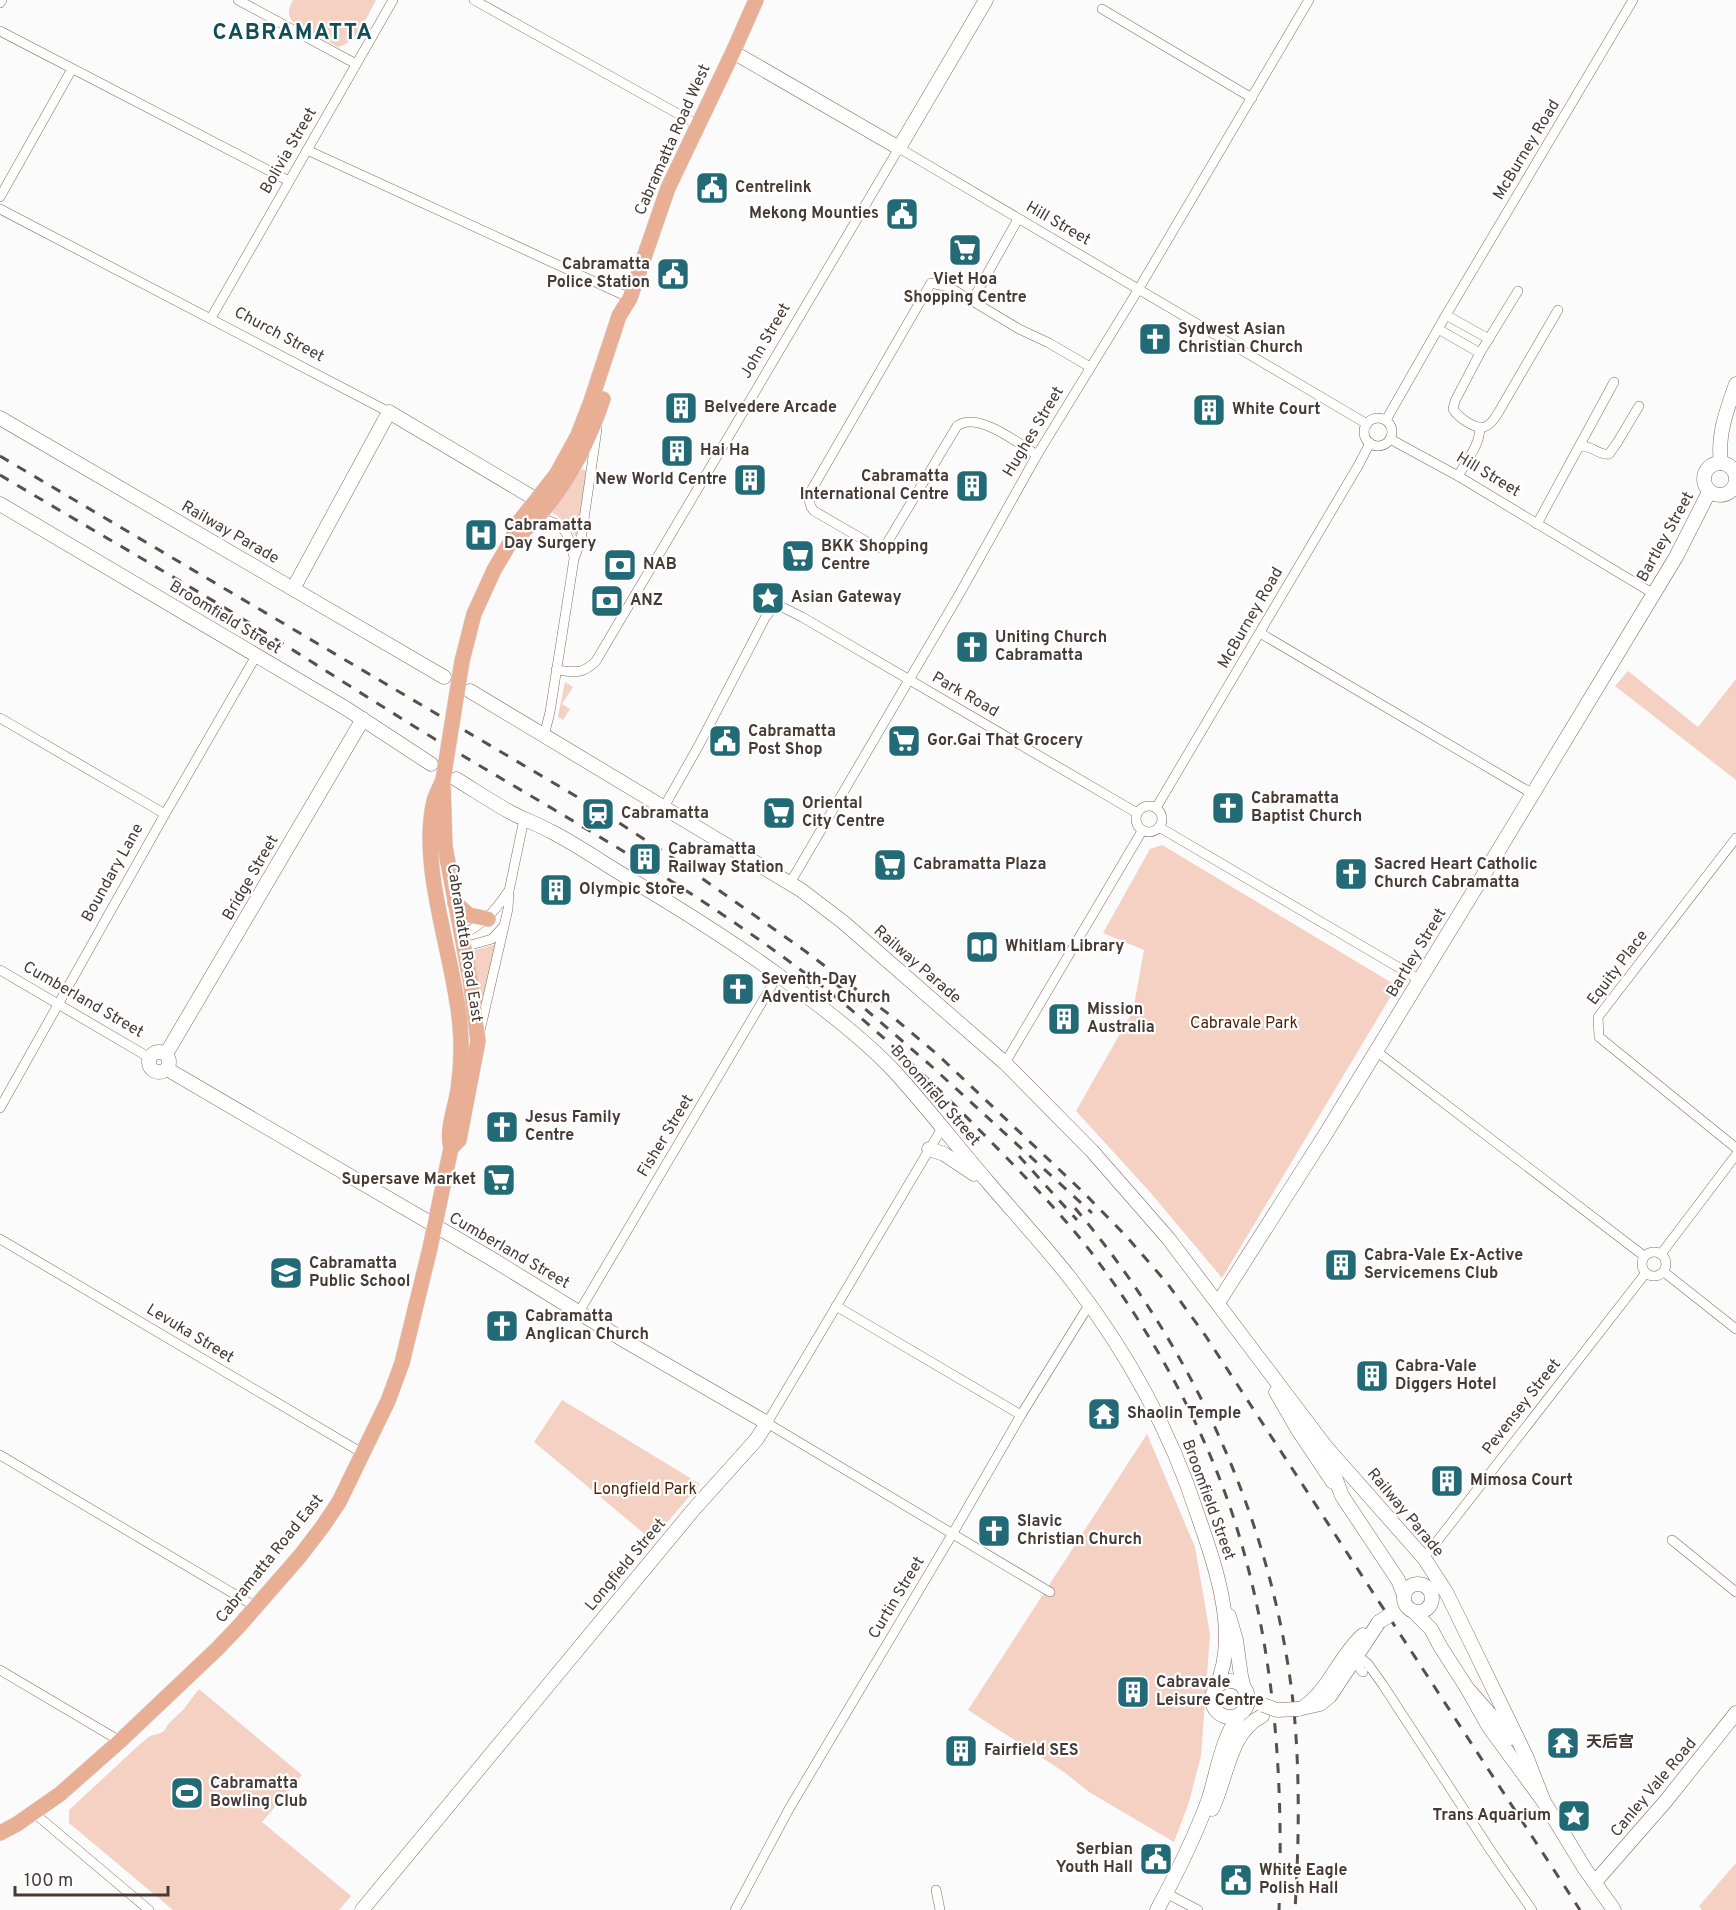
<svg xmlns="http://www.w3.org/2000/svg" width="1736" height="1910" font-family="Overpass,'Noto Sans SC',sans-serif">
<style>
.green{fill:#f4d1c2}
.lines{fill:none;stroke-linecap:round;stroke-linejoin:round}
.street-casing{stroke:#846a5e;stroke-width:10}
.secondary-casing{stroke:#846a5e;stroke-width:15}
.primary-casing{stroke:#dad8d7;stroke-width:16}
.street{stroke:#fff;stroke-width:9}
.secondary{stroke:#fff;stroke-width:14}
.primary{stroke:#e9af94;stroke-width:15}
.rail{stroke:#594f4a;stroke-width:3;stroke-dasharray:10 10;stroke-linecap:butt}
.secondary-bridge-casing{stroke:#846a5e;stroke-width:15;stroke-linecap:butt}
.primary-bridge-casing{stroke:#dad8d7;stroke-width:16;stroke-linecap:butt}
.secondary-bridge{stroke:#fff;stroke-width:14}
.primary-bridge{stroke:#e9af94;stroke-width:15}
.labels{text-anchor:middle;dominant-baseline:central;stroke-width:4.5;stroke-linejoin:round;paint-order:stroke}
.street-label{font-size:16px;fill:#463a35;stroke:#fff}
.poi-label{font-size:16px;font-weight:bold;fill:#463a35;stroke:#fff;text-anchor:start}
.park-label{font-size:16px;fill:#4e1f06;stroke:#fff}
.district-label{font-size:22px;font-weight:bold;letter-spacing:1.5px;fill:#134e58;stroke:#fff}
</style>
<rect width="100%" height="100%" fill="#fbfbfb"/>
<g class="green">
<path d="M293,0H376C366,17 359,41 338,47L293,22C287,14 288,9 293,0Z"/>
<path d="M582,469L588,471L579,535L575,536L570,526L553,513L552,509Z"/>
<path d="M1628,671L1698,727L1736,679V780L1615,686Z"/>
<path d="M565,682L573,687L562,704L570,709L563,720L558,717Z"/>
<path d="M1162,845L1397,986L1222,1278L1150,1192L1076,1111L1133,1011L1144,950L1103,933L1150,849Z"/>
<path d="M496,944L482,1011L472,958V951Z"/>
<path d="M562,1400L700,1484L652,1540L534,1442Z"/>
<path d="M1147,1434L1195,1547L1210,1634L1201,1756L1189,1802L1174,1842L1089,1792L1064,1772L968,1710Z"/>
<path d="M199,1689L302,1775L262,1822L351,1896L339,1910H173L69,1823V1810L139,1745L150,1736L161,1733L164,1731L169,1723L183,1710Z"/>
<path d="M1736,1863V1910H1702L1699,1906Z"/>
</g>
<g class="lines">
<g class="street-casing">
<g id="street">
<path d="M238,0L356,64"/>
<path d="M474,0L698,125"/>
<path d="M0,3L2,0"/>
<path d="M1102,9L1252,98"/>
<path d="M0,31L289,181"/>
<path d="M307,150L630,298"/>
<path d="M0,197L72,69"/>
<path d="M0,209L389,412"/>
<path d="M1518,291L1480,353L1455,401L1453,409C1458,417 1474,429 1484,427C1490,426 1495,418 1498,413L1558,310"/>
<path d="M972,301L1018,219"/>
<path d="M1446,315L1489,339"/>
<path d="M211,318L393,0"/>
<path d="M1438,329L1480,353"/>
<circle cx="1378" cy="432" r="14"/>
<path d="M1386,420L1446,315L1633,0"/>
<path d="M1390,439L1458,476L1654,594"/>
<path d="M1579,447C1590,443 1598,456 1609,454L1617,443L1639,406"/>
<path d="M1037,455C1018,443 978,411 957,426L887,543L881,548L876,547L814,511L811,507L808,496L931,283L949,287L1019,329L1049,343L1090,367"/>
<path d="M1458,476C1467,460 1480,445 1480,427"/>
<path d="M535,519C563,520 569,532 574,557"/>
<path d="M1537,524L1614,382"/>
<path d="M1260,633L1533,794"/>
<path d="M556,670C575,672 582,675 596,661L899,148L1367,424"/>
<path d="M0,718L165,814"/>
<path d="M544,736L550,712L574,559L581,540L597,429"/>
<circle cx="1149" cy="819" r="13"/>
<path d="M664,807L699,745L765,618L774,606L778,605L802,617L1137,813"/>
<path d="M1156,808L1358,466L1370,443"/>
<path d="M1159,827L1420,980"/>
<path d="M1736,838L1598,1017L1599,1037L1736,1148"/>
<path d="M790,883L960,593L1037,455L1138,290L1309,0"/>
<path d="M462,935C482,925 495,912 507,893"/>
<path d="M464,947L492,939L503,927"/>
<path d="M0,970L150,1058"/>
<path d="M480,1031L508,909L509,891L524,819"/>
<path d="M1376,1051L1644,1256"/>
<path d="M1005,1063L1142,831"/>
<path d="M0,1108L165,814L256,656"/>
<path d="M942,1128L767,1423L1050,1592"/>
<path d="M0,1239L364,1454"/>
<circle cx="1654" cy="1264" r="12"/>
<path d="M1661,1254L1736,1155"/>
<path d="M1664,1272L1736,1329"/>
<path d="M836,1306L1021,1415"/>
<path d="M579,1312L778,975"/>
<path d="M0,1455L256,1607"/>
<path d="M1672,1540L1736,1592"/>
<path d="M1424,1558L1645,1274"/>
<path d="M1358,1655C1357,1663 1357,1667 1363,1672"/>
<path d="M1358,1656L1368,1664L1383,1685L1491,1851L1532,1910"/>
<path d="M0,1670L120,1741"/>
<path d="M34,1813L149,1910"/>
<path d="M936,1890L940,1910"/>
<path d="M1166,1893L1198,1910"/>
<path d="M735,1910L789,1809L953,1533L1021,1415L1089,1305"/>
</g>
</g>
<g class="secondary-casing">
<g id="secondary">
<path d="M733,52L899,148L986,0"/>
<path d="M0,418L444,677"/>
<circle cx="1720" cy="479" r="16"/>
<path d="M1721,463C1717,436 1727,409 1736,384"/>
<path d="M0,504L347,709L431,764"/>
<path d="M293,589L389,412L537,500"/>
<path d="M470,691L801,890L843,922L1005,1063L1092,1151L1168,1238L1326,1447L1424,1558L1446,1592L1455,1610L1526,1756L1544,1802"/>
<path d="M456,779C474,790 492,802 510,812C523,819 537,824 550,831C576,844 600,861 625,876C677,907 729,939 778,975C817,1003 861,1036 894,1071C926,1106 956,1145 987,1181C1016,1215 1046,1247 1073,1282C1126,1351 1170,1430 1197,1513C1215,1565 1241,1636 1215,1689"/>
<circle cx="159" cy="1062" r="10"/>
<path d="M166,1054L363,719"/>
<path d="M167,1069L492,1259L627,1342L767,1423L756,1440L694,1509L362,1910"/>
<path d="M929,1149L944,1154L974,1174"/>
<path d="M1218,1303L1325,1135L1486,871L1676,557L1709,492"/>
<path d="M1276,1392L1298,1430L1333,1482"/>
<path d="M1328,1452L1335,1477L1342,1496L1398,1580L1404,1595"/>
<circle cx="1418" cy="1598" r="14"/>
<path d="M1413,1611L1431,1629L1440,1646L1467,1688L1511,1738"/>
<path d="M1229,1616L1236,1640L1241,1676L1244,1689"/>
<circle cx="1230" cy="1699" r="18"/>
<path d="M1467,1688L1489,1727L1544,1802L1585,1869L1614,1910"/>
<path d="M1305,1706C1331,1687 1340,1655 1363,1635"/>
<path d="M1298,1709L1320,1704L1330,1696L1379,1622"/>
<path d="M1212,1809C1227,1779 1229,1732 1262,1716"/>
<path d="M1595,1882L1665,1802L1736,1713"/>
<path d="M1157,1910C1176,1875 1194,1839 1208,1801C1218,1771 1220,1743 1239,1715"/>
</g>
</g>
<g class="primary-casing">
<g id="primary">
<path d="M512,541C557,505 585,453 603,399"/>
<path d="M462,661L474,614L494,570L511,541L519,522L556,475L578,435L590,404L619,316L630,298L668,188L733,52L756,0"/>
<path d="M443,784L445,847L470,979L478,1041L459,1140L451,1148"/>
<path d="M455,903L469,915L488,919"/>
<path d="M0,1833L17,1824L60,1794L120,1741L217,1649L239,1626L300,1556L323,1526L339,1502L388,1401L402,1363L430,1248L451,1148C446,1130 455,1109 458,1090C461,1069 462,1047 460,1026C455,958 418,868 434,801C436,794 440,787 443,780"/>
</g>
</g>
<use href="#street" class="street"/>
<use href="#secondary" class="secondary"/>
<use href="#primary" class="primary"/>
<g class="rail">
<path d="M0,456L601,811L676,860L805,951L894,1018L938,1055L1083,1192L1126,1236L1167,1283L1205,1335L1580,1910"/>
<path d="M0,475C77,521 154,565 230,611C304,656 375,703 448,747C581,826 717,902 837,998C896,1046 949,1099 1002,1153C1033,1185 1064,1217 1091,1252C1149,1329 1197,1413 1229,1504C1274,1635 1284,1773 1279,1910"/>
<path d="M835,983L929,1064L1092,1213"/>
<path d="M1019,1156L1077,1220"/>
<path d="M1075,1208C1194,1349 1275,1526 1294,1711C1300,1776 1299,1844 1295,1910"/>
</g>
<g class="secondary-bridge-casing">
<g id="secondary-bridge">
<path d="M1379,1622L1390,1615"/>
<path d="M1263,1705L1277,1710L1298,1709"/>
</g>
</g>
<g class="primary-bridge-casing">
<path id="primary-bridge" d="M443,780L462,661"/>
</g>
<use href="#secondary-bridge" class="secondary-bridge"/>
<use href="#primary-bridge" class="primary-bridge"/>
</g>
<defs>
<g id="civic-square" transform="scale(1.725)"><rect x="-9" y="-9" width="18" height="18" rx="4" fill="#216a76" stroke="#fff"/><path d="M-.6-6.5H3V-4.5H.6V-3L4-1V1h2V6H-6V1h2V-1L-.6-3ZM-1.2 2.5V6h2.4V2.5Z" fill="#fff"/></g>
<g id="supermarket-square" transform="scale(1.725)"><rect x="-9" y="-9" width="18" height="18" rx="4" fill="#216a76" stroke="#fff"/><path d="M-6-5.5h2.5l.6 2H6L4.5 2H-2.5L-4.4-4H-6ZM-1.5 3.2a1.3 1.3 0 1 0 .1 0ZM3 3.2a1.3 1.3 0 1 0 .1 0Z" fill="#fff"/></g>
<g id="church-square" transform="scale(1.725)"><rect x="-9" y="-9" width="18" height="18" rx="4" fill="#216a76" stroke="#fff"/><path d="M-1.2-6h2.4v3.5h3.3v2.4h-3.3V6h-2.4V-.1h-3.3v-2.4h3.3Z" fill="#fff"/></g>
<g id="building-square" transform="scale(1.725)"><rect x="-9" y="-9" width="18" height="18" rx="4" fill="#216a76" stroke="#fff"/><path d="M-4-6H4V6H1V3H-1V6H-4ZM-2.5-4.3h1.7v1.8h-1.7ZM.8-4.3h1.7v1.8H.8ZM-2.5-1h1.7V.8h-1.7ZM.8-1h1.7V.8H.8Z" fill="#fff"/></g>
<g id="hospital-square" transform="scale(1.725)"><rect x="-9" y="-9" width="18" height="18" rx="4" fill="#216a76" stroke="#fff"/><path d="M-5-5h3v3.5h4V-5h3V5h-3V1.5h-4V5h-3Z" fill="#fff"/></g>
<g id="bank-square" transform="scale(1.725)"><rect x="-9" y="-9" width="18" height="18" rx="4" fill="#216a76" stroke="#fff"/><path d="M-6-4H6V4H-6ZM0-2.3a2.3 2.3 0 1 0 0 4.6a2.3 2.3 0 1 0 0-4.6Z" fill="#fff"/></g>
<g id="sight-square" transform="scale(1.725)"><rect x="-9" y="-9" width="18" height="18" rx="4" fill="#216a76" stroke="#fff"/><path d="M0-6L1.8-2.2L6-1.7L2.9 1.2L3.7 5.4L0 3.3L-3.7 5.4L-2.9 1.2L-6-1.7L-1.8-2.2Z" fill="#fff"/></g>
<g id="station-square" transform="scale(1.725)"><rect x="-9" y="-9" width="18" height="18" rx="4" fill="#216a76" stroke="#fff"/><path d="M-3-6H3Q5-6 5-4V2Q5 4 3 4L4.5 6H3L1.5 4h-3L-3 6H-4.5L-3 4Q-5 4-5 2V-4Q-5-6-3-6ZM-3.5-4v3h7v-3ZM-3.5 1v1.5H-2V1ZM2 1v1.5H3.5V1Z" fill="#fff"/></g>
<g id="library-square" transform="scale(1.725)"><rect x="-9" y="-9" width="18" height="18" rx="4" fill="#216a76" stroke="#fff"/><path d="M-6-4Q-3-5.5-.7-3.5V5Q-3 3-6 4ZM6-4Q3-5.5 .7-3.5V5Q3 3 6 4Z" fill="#fff"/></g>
<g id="school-square" transform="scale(1.725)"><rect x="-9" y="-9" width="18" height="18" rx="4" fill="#216a76" stroke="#fff"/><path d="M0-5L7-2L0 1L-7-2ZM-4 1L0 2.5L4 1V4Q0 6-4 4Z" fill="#fff"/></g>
<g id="temple-square" transform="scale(1.725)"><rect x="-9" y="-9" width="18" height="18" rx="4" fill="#216a76" stroke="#fff"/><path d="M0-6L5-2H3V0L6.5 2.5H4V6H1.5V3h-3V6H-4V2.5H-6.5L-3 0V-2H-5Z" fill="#fff"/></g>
<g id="stadium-square" transform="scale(1.725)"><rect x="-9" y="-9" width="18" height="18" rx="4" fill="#216a76" stroke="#fff"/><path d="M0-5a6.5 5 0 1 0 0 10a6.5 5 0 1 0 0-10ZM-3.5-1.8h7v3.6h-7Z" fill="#fff"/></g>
</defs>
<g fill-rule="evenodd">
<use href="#civic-square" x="712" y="188"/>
<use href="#civic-square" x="902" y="214"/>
<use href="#supermarket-square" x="965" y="250"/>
<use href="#civic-square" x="673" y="274"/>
<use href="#church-square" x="1155" y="339"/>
<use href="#building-square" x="681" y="408"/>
<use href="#building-square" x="1209" y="410"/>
<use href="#building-square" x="677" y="451"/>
<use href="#building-square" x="750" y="480"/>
<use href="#building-square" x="972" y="486"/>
<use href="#hospital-square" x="481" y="535"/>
<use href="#supermarket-square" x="798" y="556"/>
<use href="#bank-square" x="620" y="565"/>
<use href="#sight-square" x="768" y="598"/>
<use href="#bank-square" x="607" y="601"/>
<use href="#church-square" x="972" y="647"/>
<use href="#civic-square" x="725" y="741"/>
<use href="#supermarket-square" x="904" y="741"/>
<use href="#church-square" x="1228" y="808"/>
<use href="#supermarket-square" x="779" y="813"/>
<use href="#station-square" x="598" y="814"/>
<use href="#building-square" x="645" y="859"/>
<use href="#supermarket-square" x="890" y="865"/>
<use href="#church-square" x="1351" y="874"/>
<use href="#building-square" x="556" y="890"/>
<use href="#library-square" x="982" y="947"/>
<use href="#church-square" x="738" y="989"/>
<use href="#building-square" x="1064" y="1019"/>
<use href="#church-square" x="502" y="1127"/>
<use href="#supermarket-square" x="499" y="1180"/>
<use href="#building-square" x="1341" y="1265"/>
<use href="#school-square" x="286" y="1273"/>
<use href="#church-square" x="502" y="1326"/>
<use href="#building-square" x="1372" y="1376"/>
<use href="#temple-square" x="1104" y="1414"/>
<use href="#building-square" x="1447" y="1481"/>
<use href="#church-square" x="994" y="1531"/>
<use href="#building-square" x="1133" y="1692"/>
<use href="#temple-square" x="1563" y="1743"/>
<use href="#building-square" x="961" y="1751"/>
<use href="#stadium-square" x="187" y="1793"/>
<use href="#sight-square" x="1574" y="1816"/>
<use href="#civic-square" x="1156" y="1859"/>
<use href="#civic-square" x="1236" y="1880"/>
</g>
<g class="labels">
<g class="street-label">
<text transform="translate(673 140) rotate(-66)">Cabramatta Road West</text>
<text transform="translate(1527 150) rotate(-59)">McBurney Road</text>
<text transform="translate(289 151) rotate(-60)">Bolivia Street</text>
<text transform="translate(1058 224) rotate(30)">Hill Street</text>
<text transform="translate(279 335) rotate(28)">Church Street</text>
<text transform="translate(766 341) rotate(-60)">John Street</text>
<text transform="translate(1034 432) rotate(-59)">Hughes Street</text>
<text transform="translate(1488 475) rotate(31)">Hill Street</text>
<text transform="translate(230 533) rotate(30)">Railway Parade</text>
<text transform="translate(1666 537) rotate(-61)">Bartley Street</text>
<text transform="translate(225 618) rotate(31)">Broomfield Street</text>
<text transform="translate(1251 618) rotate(-60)">McBurney Road</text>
<text transform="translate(965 695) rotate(30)">Park Road</text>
<text transform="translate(113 873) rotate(-61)">Boundary Lane</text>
<text transform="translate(251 878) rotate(-60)">Bridge Street</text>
<text transform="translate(464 943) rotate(81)">Cabramatta Road East</text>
<text transform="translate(1417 953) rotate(-59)">Bartley Street</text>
<text transform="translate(917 965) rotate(41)">Railway Parade</text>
<text transform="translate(1618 968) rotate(-53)">Equity Place</text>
<text transform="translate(83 1000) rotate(30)">Cumberland Street</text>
<text transform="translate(935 1096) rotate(49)">Broomfield Street</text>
<text transform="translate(666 1136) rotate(-59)">Fisher Street</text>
<text transform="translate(509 1251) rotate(30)">Cumberland Street</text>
<text transform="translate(190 1334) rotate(31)">Levuka Street</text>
<text transform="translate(1522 1407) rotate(-52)">Pevensey Street</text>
<text transform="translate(1208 1500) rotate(70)">Broomfield Street</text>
<text transform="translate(1405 1513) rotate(50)">Railway Parade</text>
<text transform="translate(270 1559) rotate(-51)">Cabramatta Road East</text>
<text transform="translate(626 1565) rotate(-50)">Longfield Street</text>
<text transform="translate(897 1598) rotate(-59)">Curtin Street</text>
<text transform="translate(1654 1788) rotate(-50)">Canley Vale Road</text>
</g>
<g class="poi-label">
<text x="735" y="188">Centrelink</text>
<text x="879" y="214" text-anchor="end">Mekong Mounties</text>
<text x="650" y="265" text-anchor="end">Cabramatta<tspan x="650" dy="18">Police Station</tspan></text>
<text x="965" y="280" text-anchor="middle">Viet Hoa<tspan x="965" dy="18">Shopping Centre</tspan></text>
<text x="1178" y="330">Sydwest Asian<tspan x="1178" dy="18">Christian Church</tspan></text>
<text x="704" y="408">Belvedere Arcade</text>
<text x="1232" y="410">White Court</text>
<text x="700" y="451">Hai Ha</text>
<text x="949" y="477" text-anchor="end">Cabramatta<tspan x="949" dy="18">International Centre</tspan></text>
<text x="727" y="480" text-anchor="end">New World Centre</text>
<text x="504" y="526">Cabramatta<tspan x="504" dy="18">Day Surgery</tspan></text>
<text x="821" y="547">BKK Shopping<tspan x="821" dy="18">Centre</tspan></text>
<text x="643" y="565">NAB</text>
<text x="791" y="598">Asian Gateway</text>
<text x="630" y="601">ANZ</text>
<text x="995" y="638">Uniting Church<tspan x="995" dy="18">Cabramatta</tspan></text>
<text x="748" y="732">Cabramatta<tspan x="748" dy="18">Post Shop</tspan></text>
<text x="927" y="741">Gor.Gai That Grocery</text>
<text x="1251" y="799">Cabramatta<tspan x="1251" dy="18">Baptist Church</tspan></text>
<text x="802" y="804">Oriental<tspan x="802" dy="18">City Centre</tspan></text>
<text x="621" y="814">Cabramatta</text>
<text x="668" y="850">Cabramatta<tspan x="668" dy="18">Railway Station</tspan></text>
<text x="913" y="865">Cabramatta Plaza</text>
<text x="1374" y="865">Sacred Heart Catholic<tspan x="1374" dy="18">Church Cabramatta</tspan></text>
<text x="579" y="890">Olympic Store</text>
<text x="1005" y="947">Whitlam Library</text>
<text x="761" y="980">Seventh-Day<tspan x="761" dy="18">Adventist Church</tspan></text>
<text x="1087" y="1010">Mission<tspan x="1087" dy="18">Australia</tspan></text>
<text x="525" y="1118">Jesus Family<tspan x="525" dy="18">Centre</tspan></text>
<text x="476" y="1180" text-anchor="end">Supersave Market</text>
<text x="1364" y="1256">Cabra-Vale Ex-Active<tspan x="1364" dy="18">Servicemens Club</tspan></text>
<text x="309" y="1264">Cabramatta<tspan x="309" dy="18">Public School</tspan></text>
<text x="525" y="1317">Cabramatta<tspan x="525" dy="18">Anglican Church</tspan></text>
<text x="1395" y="1367">Cabra-Vale<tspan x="1395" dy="18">Diggers Hotel</tspan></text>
<text x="1127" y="1414">Shaolin Temple</text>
<text x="1470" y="1481">Mimosa Court</text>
<text x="1017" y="1522">Slavic<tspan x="1017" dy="18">Christian Church</tspan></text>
<text x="1156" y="1683">Cabravale<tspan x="1156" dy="18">Leisure Centre</tspan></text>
<text x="1586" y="1743">天后宫</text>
<text x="984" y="1751">Fairfield SES</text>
<text x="210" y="1784">Cabramatta<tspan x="210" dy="18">Bowling Club</tspan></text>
<text x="1551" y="1816" text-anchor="end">Trans Aquarium</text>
<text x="1133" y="1850" text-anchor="end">Serbian<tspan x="1133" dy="18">Youth Hall</tspan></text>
<text x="1259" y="1871">White Eagle<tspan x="1259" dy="18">Polish Hall</tspan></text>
</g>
<g class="park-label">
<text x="1244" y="1024">Cabravale Park</text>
<text x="645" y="1490">Longfield Park</text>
</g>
<g class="district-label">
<text x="293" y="33">CABRAMATTA</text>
</g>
</g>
<path d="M15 1886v9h153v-9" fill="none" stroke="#463a35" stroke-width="3"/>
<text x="24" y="1886" font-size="18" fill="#463a35" stroke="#ffffff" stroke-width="4.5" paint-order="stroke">100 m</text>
</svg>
